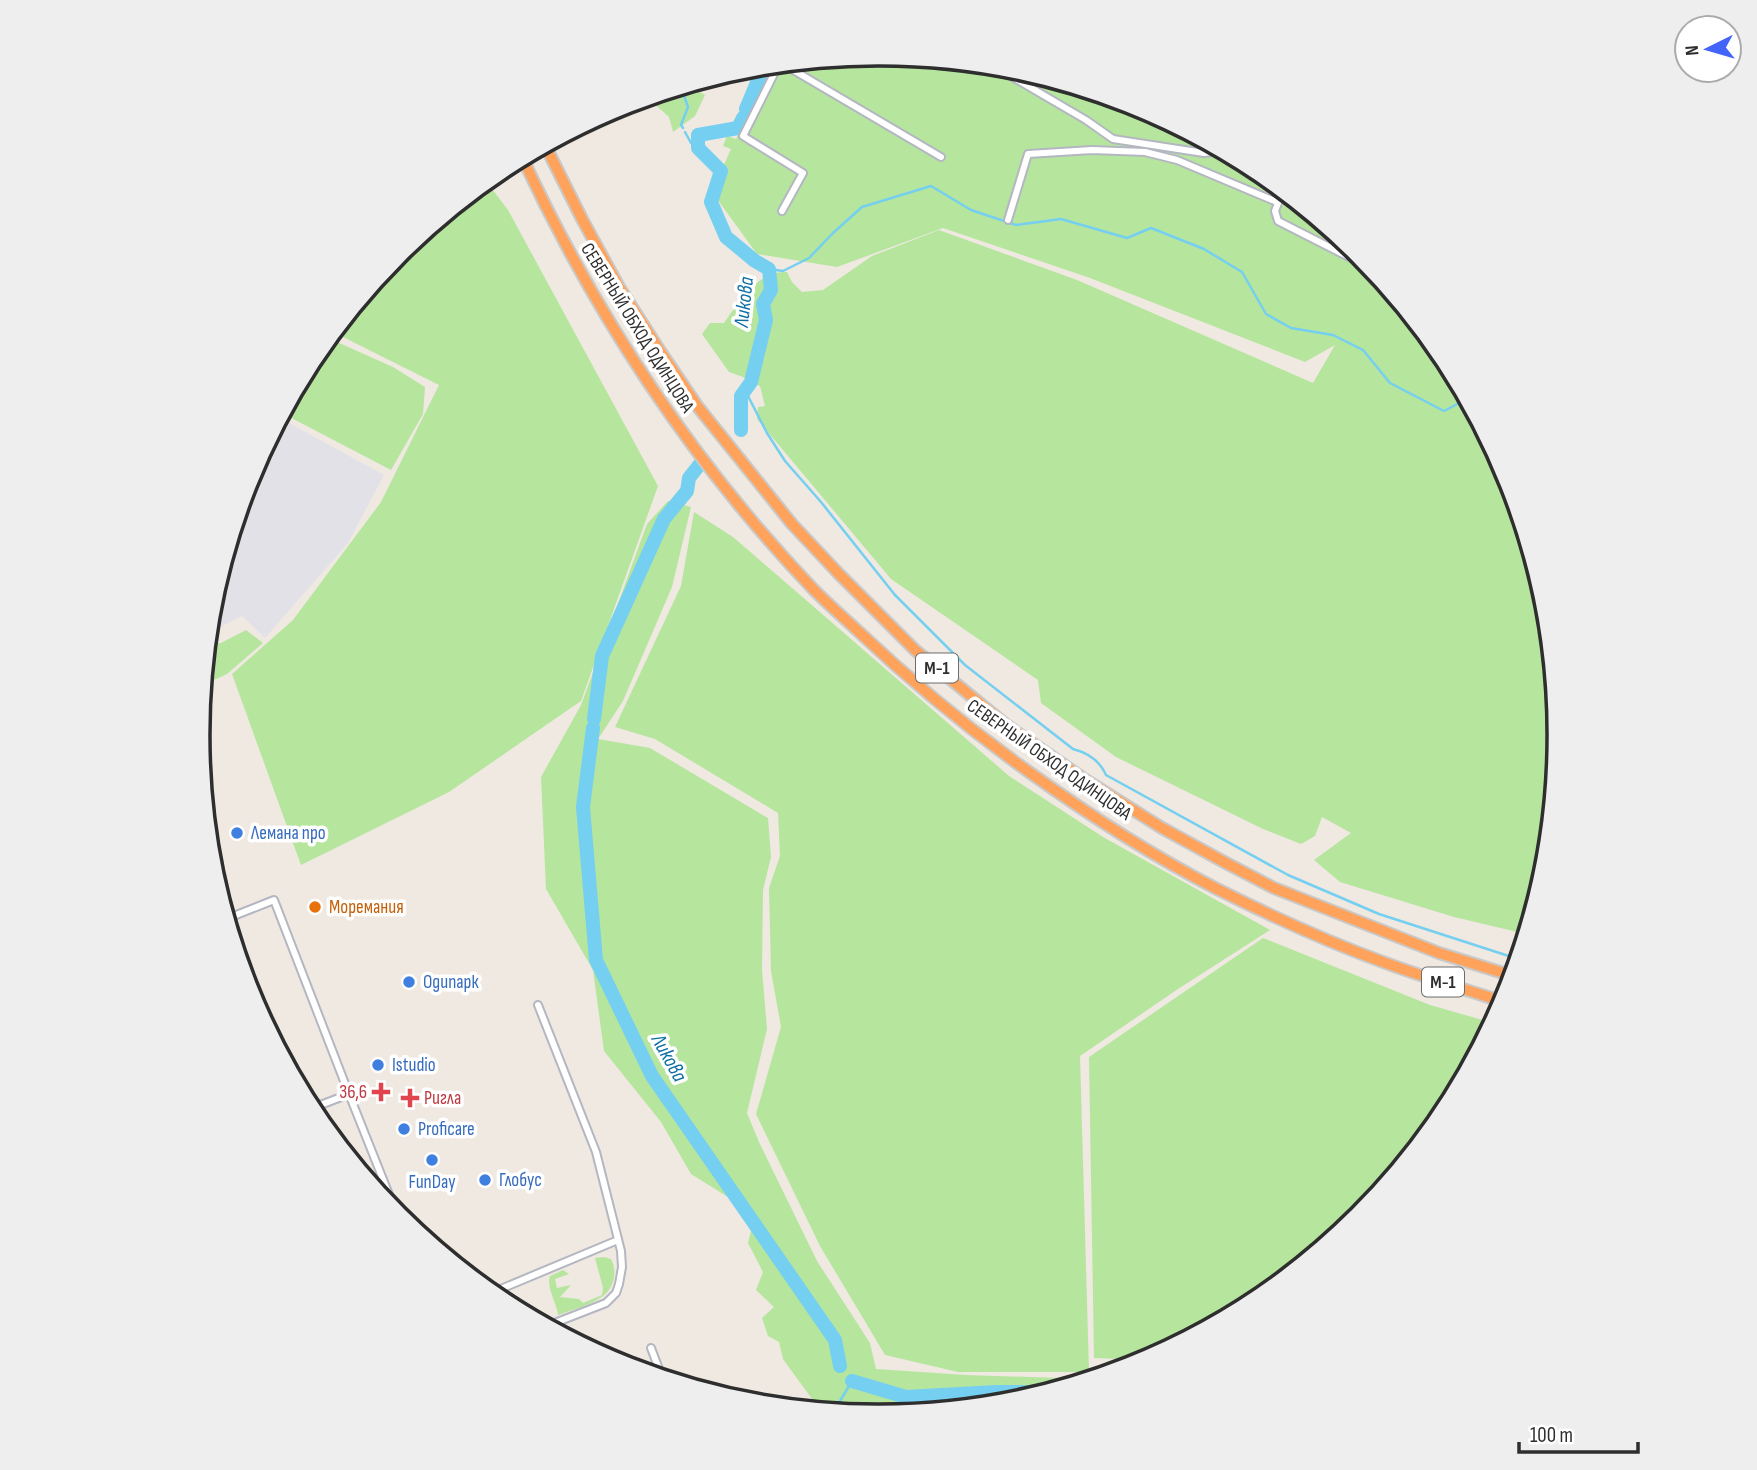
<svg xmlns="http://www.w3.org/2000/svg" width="1757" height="1470" font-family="'Sofia Sans Condensed',sans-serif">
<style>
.industrial{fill:#e3e1e8}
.green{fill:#b6e59e}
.water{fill:#75cff0}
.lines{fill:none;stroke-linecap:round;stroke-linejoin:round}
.stream{stroke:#75cff0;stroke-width:2.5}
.river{stroke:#75cff0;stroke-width:14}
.street-casing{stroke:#b4b7c1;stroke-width:10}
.highway-casing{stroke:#c9c9c9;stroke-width:14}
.street{stroke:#fff;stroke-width:6}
.highway{stroke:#ffa35c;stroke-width:10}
.shop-dot{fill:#3f7fe0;stroke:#fff;stroke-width:2.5}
.food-dot{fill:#e8710a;stroke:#fff;stroke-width:2.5}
.health-dot{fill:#e0444e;stroke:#fff;stroke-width:2.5}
.labels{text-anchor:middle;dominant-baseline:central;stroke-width:7;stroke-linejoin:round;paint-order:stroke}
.shield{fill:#fff;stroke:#6d6d6d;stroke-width:2}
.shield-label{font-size:18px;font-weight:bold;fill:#2e2e2e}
.street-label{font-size:19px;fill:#2e2e2e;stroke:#fff}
.shop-label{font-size:19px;fill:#366cbe;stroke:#fff;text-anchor:start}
.food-label{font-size:19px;fill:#c56008;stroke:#fff;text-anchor:start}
.health-label{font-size:19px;fill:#be3a42;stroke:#fff;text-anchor:end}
.water-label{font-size:21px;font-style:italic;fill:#0d6fa3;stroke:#fff}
.rim{fill:none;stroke:#2e2e2e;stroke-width:3.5}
</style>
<rect width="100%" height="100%" fill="#efe9e1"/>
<path class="industrial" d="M280,418L384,475L348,543L265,638L242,616L220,627L209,617L211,602L250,474Z"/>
<g class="green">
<path d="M879,54L1012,67L1139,106L1257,169L1360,254L1445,357L1470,404L1472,432L1493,448L1508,475L1546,603L1559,735L1546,868L1526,934L1454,917L1340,882L1314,860L1351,833L1322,817L1315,836L1301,844L1263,829L1116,757L1041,703L1038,680L891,579L757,419L758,407L765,406L760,386L743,377L729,372L702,334L710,323H724C739,302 758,270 787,272L792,282L802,292L823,290L872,256L939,230L1077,280L1313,383L1335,345L1305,362L1090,278L943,228L837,267L757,254L712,192L731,149L723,146L727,136L736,139L770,65Z"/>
<path d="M687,85L705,95L695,116L673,132L669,117L649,99L638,100Z"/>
<path d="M486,181L508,210L658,486L581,701L449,792L301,865L232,674L293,620L381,502L439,385L333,332L397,253Z"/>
<path d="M328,338L393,367L425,387L423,414L391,470L282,413L313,356Z"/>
<path d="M668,501L691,507L672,587L623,701L598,739L650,748L768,818L771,857L763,890L762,970L767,1029L747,1113L759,1142L817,1261L870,1343L876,1369L966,1375L1090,1379L1011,1403L986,1405L983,1398L969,1388L951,1399L946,1409L878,1416L820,1410L783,1359L779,1342L768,1336L762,1318L774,1307L756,1290L763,1272L748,1243L752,1227L744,1207L691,1174L661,1122L604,1051L593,970L546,889L541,777L581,705L647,524Z"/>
<path d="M694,512L733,537L1009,776L1103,837L1270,930L1178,989L1080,1056L1089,1372H958L885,1355L820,1246L756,1114L781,1027L771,971L769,888L780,856L778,813L655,739L615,727L681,586Z"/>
<path d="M246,630L263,643L227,674L203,685L207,644L221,643Z"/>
<path d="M1263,938L1430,1005L1493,1023L1444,1114L1360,1217L1256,1301L1146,1360L1094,1358L1089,1057Z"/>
<path d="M604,1257L611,1259C618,1272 614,1290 600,1298C588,1306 572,1310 558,1315C557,1303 546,1288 550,1276L563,1270L569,1274L555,1279L557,1288L571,1285L560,1297L579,1299L583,1303L602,1295L603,1288L595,1258Z"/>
</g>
<path class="water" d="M969,1390L984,1405L949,1409L955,1399Z"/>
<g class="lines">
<g class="stream">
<path d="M681,87L688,107L681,125L683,128"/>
<path d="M685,132L691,143L698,142"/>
<path d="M769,269L783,271L809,258L833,233L862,207L931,186L971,210L1016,225L1061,219L1127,238L1151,228L1204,249L1242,272L1266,314L1291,328L1333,335L1363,350L1390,383L1444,411L1467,399"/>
<path d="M745,390L767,433L785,461L821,502L895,595L965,665L1073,749C1088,753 1100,761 1106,775L1288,875L1379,914L1518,959"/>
<path d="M834,1411L852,1381"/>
</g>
<g class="river">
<path d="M746,109L764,66"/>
<path d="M741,430V396L751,382L766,320L763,304L771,290L769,269L755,261L726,237L711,202L721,171L698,148V135L738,128L743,118"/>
<path d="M594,719L602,656L664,519L687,491L689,478L700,464"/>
<path d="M593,728L583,807L596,960L652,1076L835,1340L840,1366"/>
<path d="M852,1381L906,1397L996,1392H1045"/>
</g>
<g class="street-casing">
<g id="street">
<path d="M779,64L743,136L803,173L782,211"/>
<path d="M783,64L941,157"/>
<path d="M992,65L1086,120L1113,139L1204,153L1212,152L1216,147"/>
<path d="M1283,190L1275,211L1278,221L1341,253L1346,242"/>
<path d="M1008,220L1028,154L1092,150L1145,152L1177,160L1277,202"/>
<path d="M1341,253L1372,268"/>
<path d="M226,919L274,900L349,1094"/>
<path d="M538,1005L596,1152L621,1251L622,1267L619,1284L616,1293L606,1303L547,1326"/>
<path d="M310,1109L349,1094L398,1217"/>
<path d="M491,1293L618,1240"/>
<path d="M651,1348L662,1377"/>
</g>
</g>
<g class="highway-casing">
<g id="highway">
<path d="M545,145L582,219L619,287L660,351L698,407L792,524L839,574L915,650L1005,724L1084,779L1162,828L1226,863L1274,888L1439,953L1513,976"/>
<path d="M522,157C596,316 692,462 814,590C828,604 843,617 858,631C912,682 969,729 1029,772C1089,815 1151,855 1217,889C1269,915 1328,942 1383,962C1423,977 1464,989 1504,1002"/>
</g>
</g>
<use href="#street" class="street"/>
<use href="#highway" class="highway"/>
</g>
<g class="shop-dot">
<circle cx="237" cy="833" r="7"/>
<circle cx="409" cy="982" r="7"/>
<circle cx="378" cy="1065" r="7"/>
<circle cx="404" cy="1129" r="7"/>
<circle cx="432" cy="1160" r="7"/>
<circle cx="485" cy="1180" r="7"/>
</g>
<circle class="food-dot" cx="315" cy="907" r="7"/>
<g class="health-dot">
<path d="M377.5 1081.5h7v7h7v7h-7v7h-7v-7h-7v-7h7z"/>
<path d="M406.5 1087.5h7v7h7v7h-7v7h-7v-7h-7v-7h7z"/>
</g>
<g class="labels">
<g class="shield">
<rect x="916" y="653.5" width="42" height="29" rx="5"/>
<rect x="1422" y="967.5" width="42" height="29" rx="5"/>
</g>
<g class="shield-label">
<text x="937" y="668">М-1</text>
<text x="1443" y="982">М-1</text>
</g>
<g class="street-label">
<text transform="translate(637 328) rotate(58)">СЕВЕРНЫЙ ОБХОД ОДИНЦОВА</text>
<text transform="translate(1049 760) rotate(35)">СЕВЕРНЫЙ ОБХОД ОДИНЦОВА</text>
</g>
<g class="shop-label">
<text x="251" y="833">Лемана про</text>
<text x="423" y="982">Одипарк</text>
<text x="392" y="1065">Istudio</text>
<text x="418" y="1129">Proficare</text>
<text x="499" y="1180">Глобус</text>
<text x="432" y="1182" text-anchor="middle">FunDay</text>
</g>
<g class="food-label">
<text x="329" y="907">Моремания</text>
</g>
<g class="health-label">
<text x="367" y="1092">36,6</text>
<text x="424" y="1098" text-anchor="start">Ригла</text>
</g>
<g class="water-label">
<text transform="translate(744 302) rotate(-84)">Ликова</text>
<text transform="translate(669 1058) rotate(61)">Ликова</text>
</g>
</g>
<path d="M0 0H1757V1470H0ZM878 66H879A668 668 0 0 1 1547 734V736A668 668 0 0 1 879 1404H878A668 668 0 0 1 210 736V734A668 668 0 0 1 878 66Z" fill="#eee" fill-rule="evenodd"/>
<path class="rim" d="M878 66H879A668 668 0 0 1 1547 734V736A668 668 0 0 1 879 1404H878A668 668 0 0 1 210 736V734A668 668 0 0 1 878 66Z"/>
<g transform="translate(1708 49) rotate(265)"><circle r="33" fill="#ffffff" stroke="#ababab" stroke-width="2"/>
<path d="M0-5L12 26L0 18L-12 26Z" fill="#4264fb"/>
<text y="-10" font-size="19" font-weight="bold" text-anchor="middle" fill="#2e2e2e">N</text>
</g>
<path d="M1519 1442v10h119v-10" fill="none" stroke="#2e2e2e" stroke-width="3.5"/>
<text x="1530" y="1442" font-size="21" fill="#2e2e2e" stroke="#ffffff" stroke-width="5" paint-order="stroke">100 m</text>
</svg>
